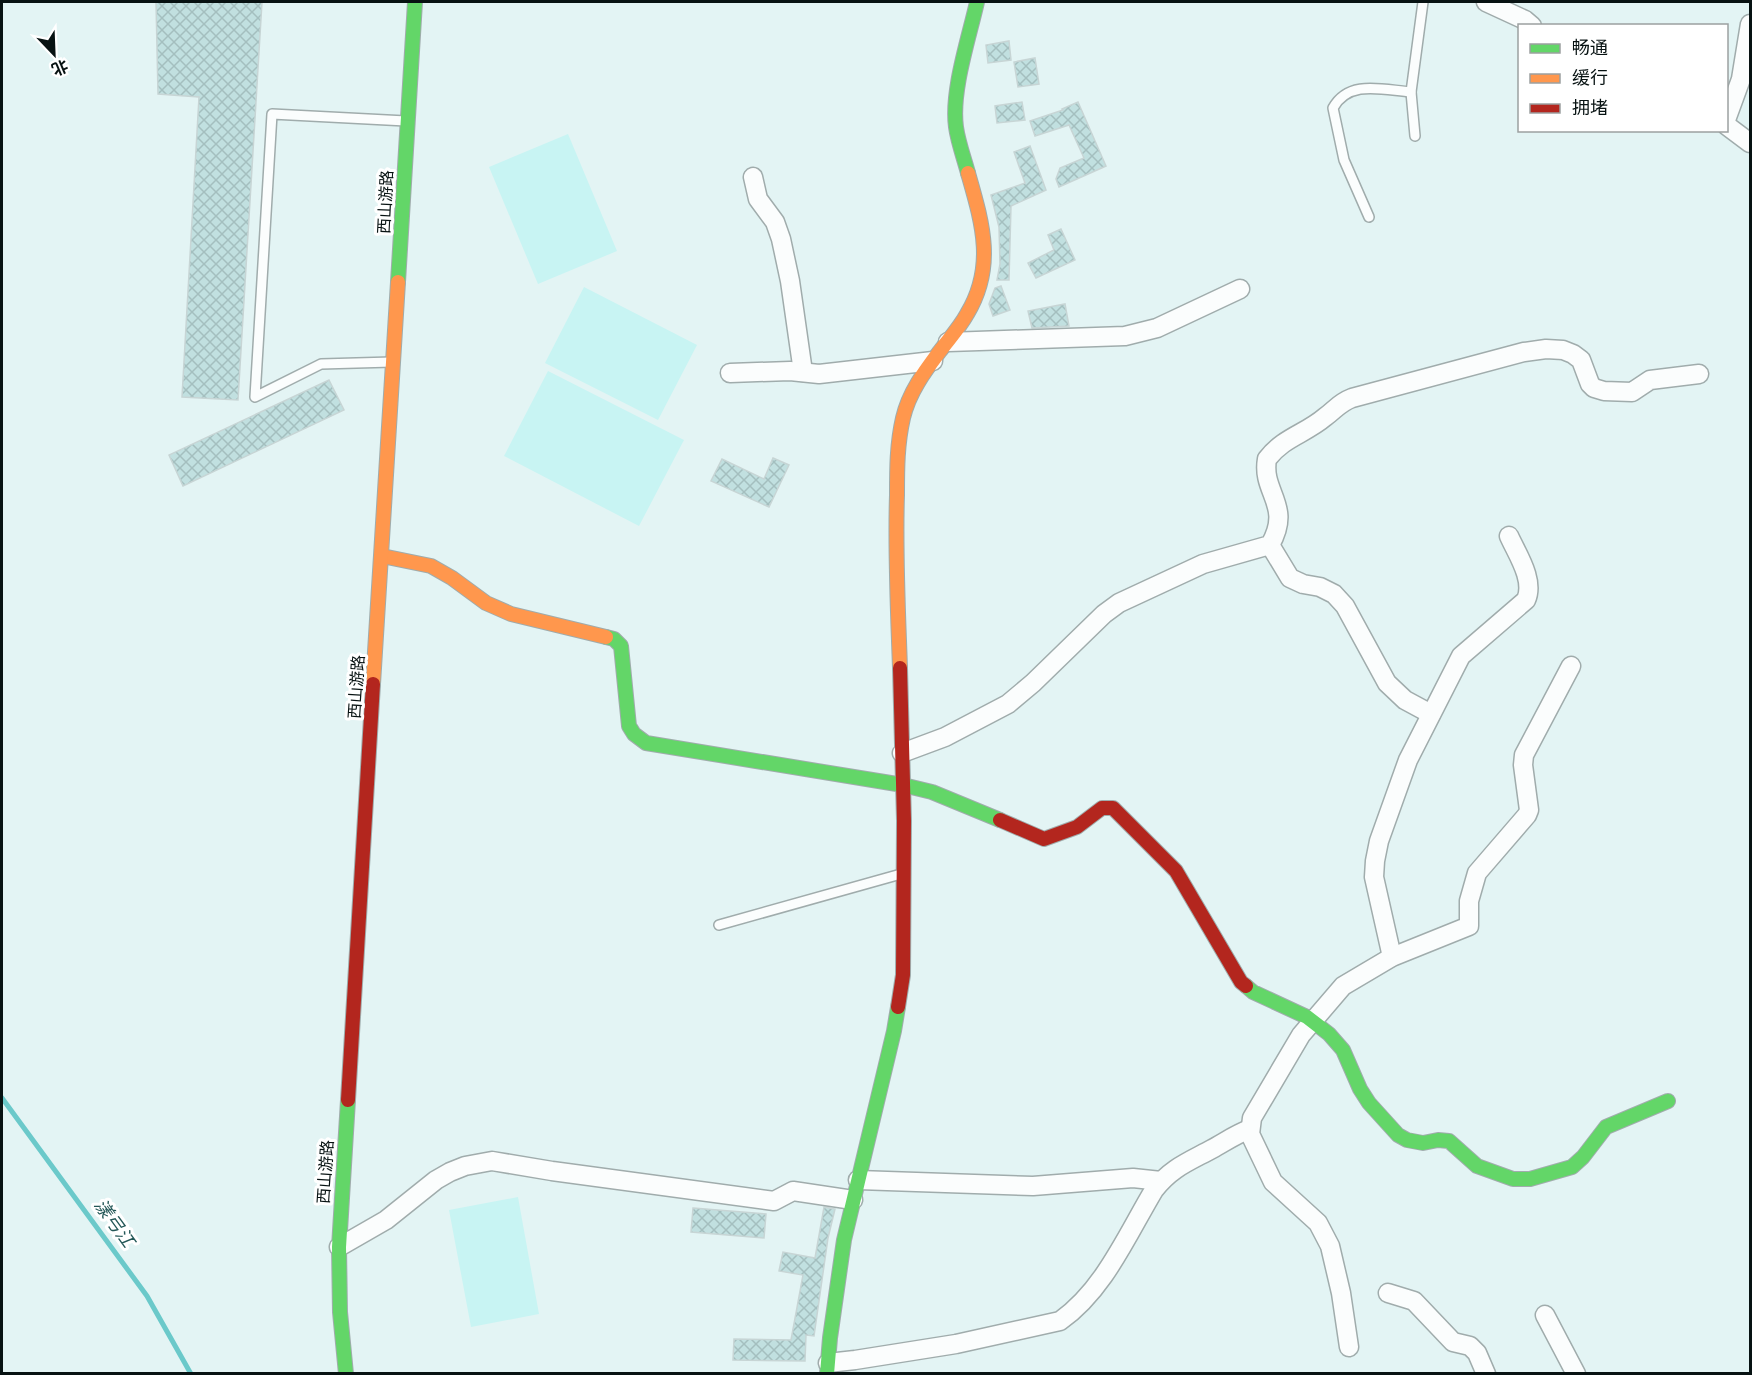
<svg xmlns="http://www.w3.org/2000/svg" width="1752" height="1375" font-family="Overpass,'Noto Sans SC',sans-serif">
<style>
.green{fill:#c8f4f3}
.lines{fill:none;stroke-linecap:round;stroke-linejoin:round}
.stream{stroke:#6bc9ca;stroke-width:5}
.building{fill:url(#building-cross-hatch);stroke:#c7d5d5;stroke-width:1.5}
.lane-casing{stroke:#a0acac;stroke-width:12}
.street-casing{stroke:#a0acac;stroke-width:21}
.fast-casing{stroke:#a0acac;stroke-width:16}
.slow-casing{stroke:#a0acac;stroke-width:16}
.jam-casing{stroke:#a0acac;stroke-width:16}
.lane{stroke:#fbfdfd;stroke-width:9}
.street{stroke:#fbfdfd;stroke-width:18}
.fast{stroke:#63d668;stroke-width:14}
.slow{stroke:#ff974d;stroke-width:14}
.jam{stroke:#b3261e;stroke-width:14}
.labels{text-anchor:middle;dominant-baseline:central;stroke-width:6;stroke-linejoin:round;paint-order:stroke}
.street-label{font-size:16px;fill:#071212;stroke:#fff}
.water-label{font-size:18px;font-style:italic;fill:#235757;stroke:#fff}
</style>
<defs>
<pattern id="building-cross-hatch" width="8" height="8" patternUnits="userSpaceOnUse" patternTransform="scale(1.5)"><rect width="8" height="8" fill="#c1e0e0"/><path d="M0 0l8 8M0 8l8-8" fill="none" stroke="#a4bfbf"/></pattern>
</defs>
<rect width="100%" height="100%" fill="#e3f4f4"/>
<g class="green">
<path d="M568,134L617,251L538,284L489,167Z"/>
<path d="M584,287L697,345L658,420L545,363Z"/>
<path d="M548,371L684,440L639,526L504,456Z"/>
<path d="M518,1197L539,1314L471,1327L449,1210Z"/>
</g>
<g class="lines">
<path class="stream" d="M2,1098L147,1296L191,1374"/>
</g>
<g class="building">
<path d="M156,2H262L238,400L182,397L199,97L158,94Z"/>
<path d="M1009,41L1011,60L988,63L986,45Z"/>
<path d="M1035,58L1039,84L1018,87L1014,62Z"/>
<path d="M1022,102L1025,120L997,123L995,106Z"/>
<path d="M1078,102L1106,166L1059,187L1056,179L1060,168L1084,158L1069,125L1035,136L1030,121L1063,110L1062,109Z"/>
<path d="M1030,146L1046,190L1011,206L1009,280H997L1000,264L999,227L991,195L1025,183L1014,152Z"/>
<path d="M1061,229L1075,260L1036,278L1028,263L1054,250L1048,235Z"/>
<path d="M1001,286L1010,310L993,316L989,304L995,288Z"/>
<path d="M1065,304L1069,326L1032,328L1028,311Z"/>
<path d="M329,380L344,410L183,486L169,455Z"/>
<path d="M773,458L789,465L769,507L711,481L722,459L764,479Z"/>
<path d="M824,1207L835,1209L828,1238L814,1336L806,1335L805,1361L733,1360L734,1339L791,1340L803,1275L779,1271L783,1252L815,1258Z"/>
<path d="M693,1208L766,1214L764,1238L691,1232Z"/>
</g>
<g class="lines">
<g class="lane-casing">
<g id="lane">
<path d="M1415,136L1411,92L1423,2"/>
<path d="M1369,217L1344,160L1333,108C1349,79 1383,90 1411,92"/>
<path d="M392,362L321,364L255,397L272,114L406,121"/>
<path d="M719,925L901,874"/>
</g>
</g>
<g class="street-casing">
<g id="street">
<path d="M1486,2L1525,20L1532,26"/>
<path d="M1726,120L1741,79L1750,24"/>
<path d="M1726,125L1750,143"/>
<path d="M753,177L758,199L775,222L781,239L790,281L803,372"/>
<path d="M948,342L1125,336L1157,328L1240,289"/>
<path d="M730,373L790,371L819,374L933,361"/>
<path d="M1270,545L1290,578L1303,584L1320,587L1334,594L1345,606L1387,683L1405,700L1431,714"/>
<path d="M902,753L945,737L1008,704L1033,683L1104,614L1119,603L1203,564L1270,545C1293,505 1261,493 1267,459C1284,437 1305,434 1325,417C1336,409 1339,403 1352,398L1524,352L1546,349L1563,350L1573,354L1581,360L1590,384L1594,388L1604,391L1632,392L1650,380L1699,374"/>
<path d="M1392,957L1374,877L1375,861L1379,841L1408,760L1461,656L1526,600C1535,580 1517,554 1509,536"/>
<path d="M858,1180L1033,1186L1133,1178L1161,1181"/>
<path d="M339,1247L386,1220L436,1180L450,1172L465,1166L492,1161L552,1171L774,1201L793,1191L853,1200"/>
<path d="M1388,1293L1414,1301L1453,1342L1470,1346L1477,1353L1486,1374"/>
<path d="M1545,1315L1576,1374"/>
<path d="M1349,1347L1341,1293L1330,1246L1318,1223L1273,1182L1250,1134L1252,1118L1301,1035L1343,986L1392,957L1469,926V901L1477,873L1527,815L1529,810L1523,765L1524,755L1571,666"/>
<path d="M828,1363L855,1360L956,1344L1060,1321C1104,1290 1127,1235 1154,1190C1171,1168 1188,1162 1212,1149C1225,1142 1236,1134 1250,1129"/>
</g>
</g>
<g class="fast-casing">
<g id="fast">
<path d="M968,173C964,158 958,142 956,127C951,91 969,38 977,2"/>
<path d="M398,282L415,2"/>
<path d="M606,637L614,639L621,646L629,726L634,734L646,743L903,785L932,792L1000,820"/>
<path d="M1246,986L1253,992L1307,1017L1329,1034L1343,1050L1360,1089L1369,1103L1398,1135L1407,1140L1423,1143L1438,1140L1449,1141L1477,1166L1513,1179H1530L1572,1167L1583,1157L1606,1127L1668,1101"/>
<path d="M346,1374L340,1312L339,1247L348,1100"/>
<path d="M827,1374L830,1338L844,1240L894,1031L898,1007"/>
</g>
</g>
<g class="slow-casing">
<g id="slow">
<path d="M382,556L431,566L452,578L486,603L511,614L606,637"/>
<path d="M900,668C898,611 895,553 897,495C897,469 897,444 903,418C909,392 925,371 940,351C949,339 960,327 967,314C996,266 982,222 968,173"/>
<path d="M373,684L398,282"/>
</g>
</g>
<g class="jam-casing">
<g id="jam">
<path d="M1000,820L1044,839L1077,827L1102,808H1113L1176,871L1241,982L1246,986"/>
<path d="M898,1007L903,975L904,821L900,668"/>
<path d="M348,1100L373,684"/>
</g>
</g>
<use href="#lane" class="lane"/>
<use href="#street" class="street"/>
<use href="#fast" class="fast"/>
<use href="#slow" class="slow"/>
<use href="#jam" class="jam"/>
</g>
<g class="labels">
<g class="street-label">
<text transform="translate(387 202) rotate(-87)">西山游路</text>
<text transform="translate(358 687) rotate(-86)">西山游路</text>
<text transform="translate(327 1172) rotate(-86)">西山游路</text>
</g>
<g class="water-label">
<text transform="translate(113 1224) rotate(54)">漾弓江</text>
</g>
</g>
<rect width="1752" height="1375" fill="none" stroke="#071212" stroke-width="6"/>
<rect x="1518" y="24" width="210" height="108" fill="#ffffff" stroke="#9ca0a0" stroke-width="1.5"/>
<rect x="1530" y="44" width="30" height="9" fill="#63d668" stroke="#9ca0a0" stroke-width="1.5"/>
<text x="1572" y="54" font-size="18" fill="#071212">畅通</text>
<rect x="1530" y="74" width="30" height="9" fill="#ff974d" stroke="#9ca0a0" stroke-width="1.5"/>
<text x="1572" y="84" font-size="18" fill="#071212">缓行</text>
<rect x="1530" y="104" width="30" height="9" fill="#b3261e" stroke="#9ca0a0" stroke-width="1.5"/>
<text x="1572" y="114" font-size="18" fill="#071212">拥堵</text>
<g transform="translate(54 54) rotate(157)" stroke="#ffffff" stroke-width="4.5" paint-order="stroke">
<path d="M0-4.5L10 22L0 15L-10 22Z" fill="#071212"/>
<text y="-9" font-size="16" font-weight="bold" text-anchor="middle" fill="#071212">北</text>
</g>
</svg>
